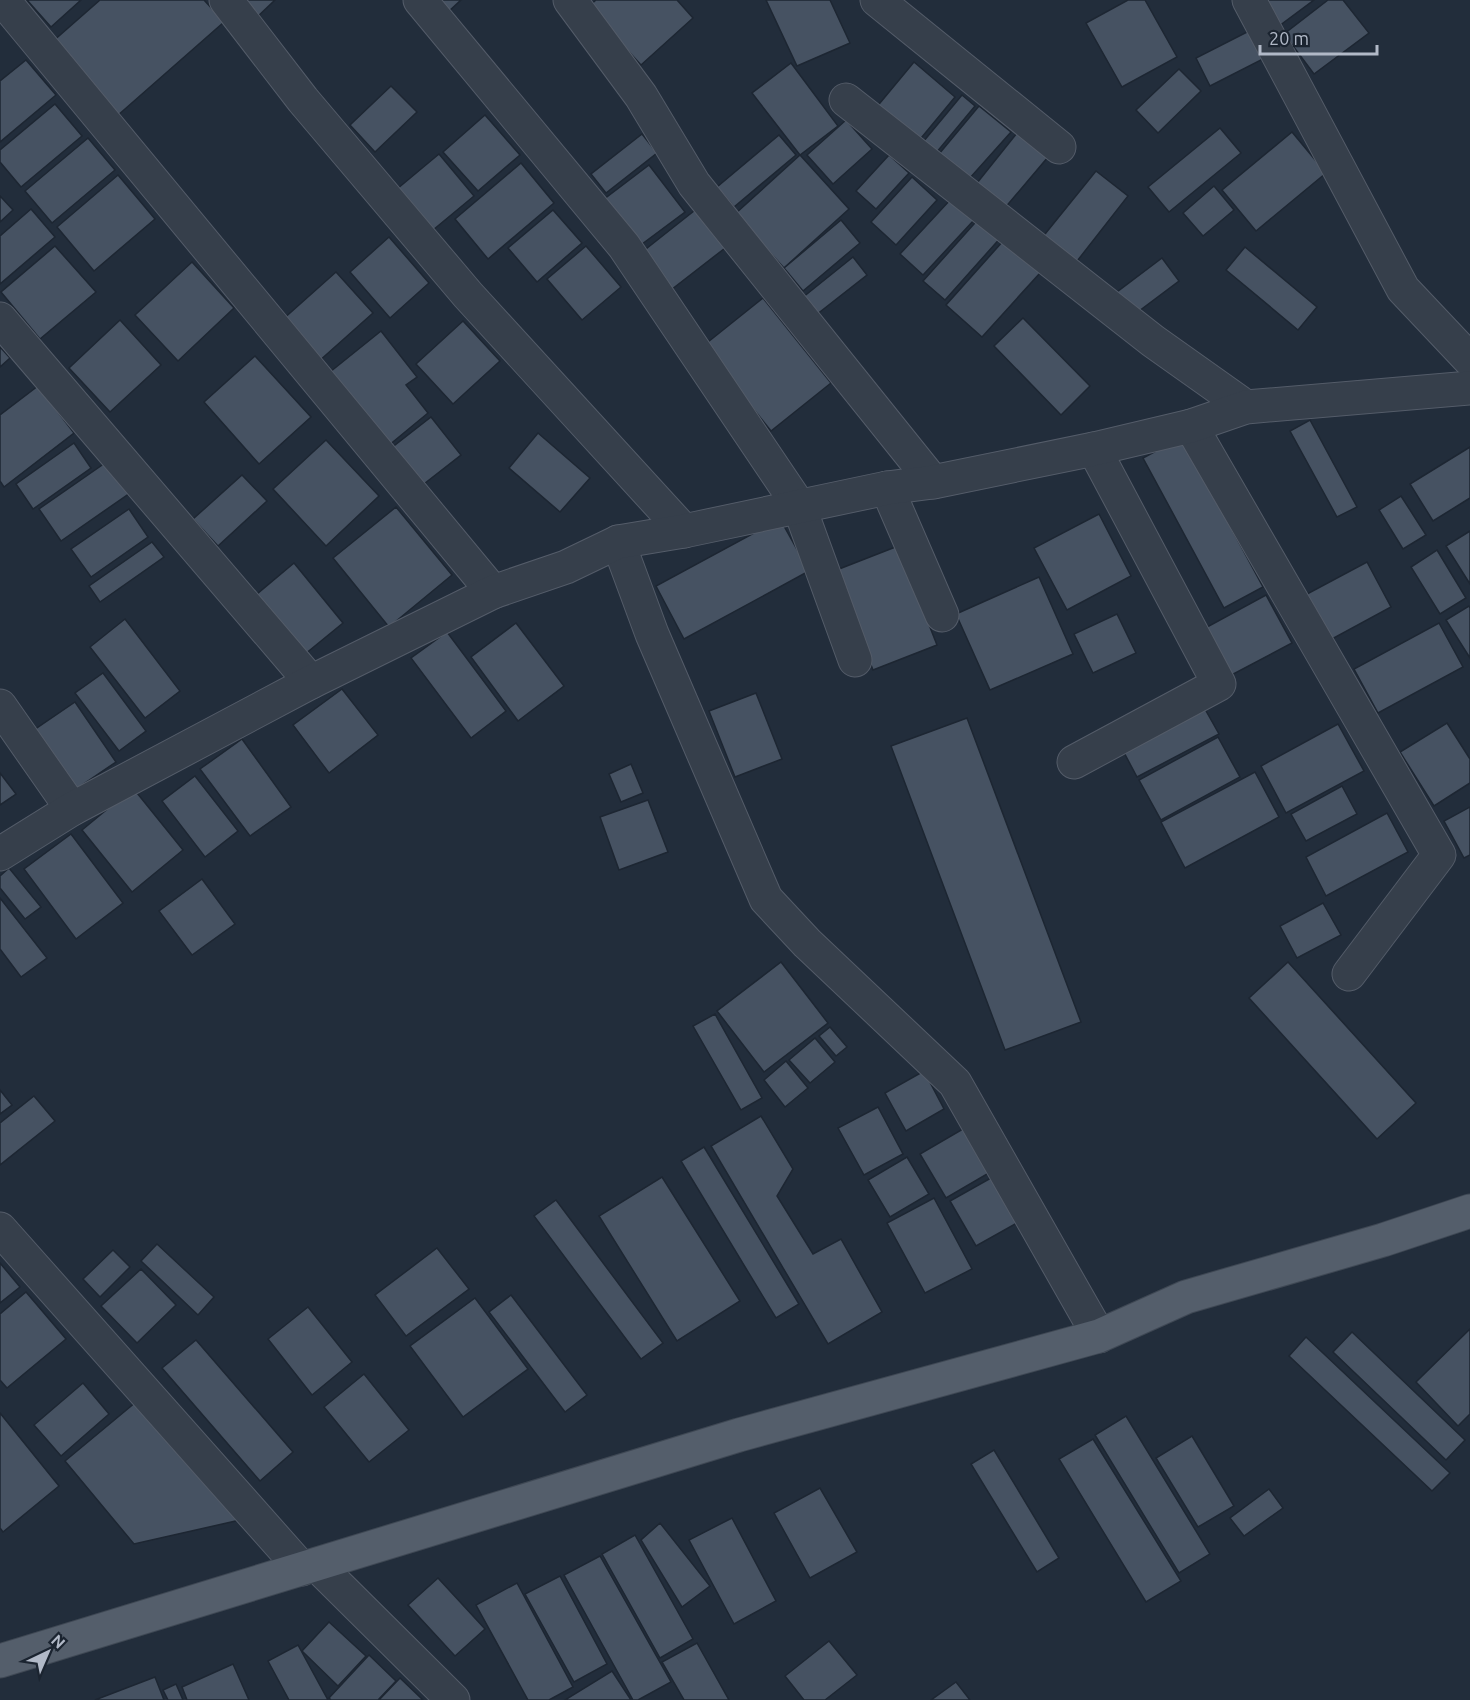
<svg xmlns="http://www.w3.org/2000/svg" width="1470" height="1700" font-family="Ubuntu,sans-serif">
<style>
.building{fill:#465262;stroke:#1d2632;stroke-width:1.5}
.lines{fill:none;stroke-linecap:round;stroke-linejoin:round}
.minor-casing{stroke:#545c69;stroke-width:35}
.major-casing{stroke:#3f4854;stroke-width:35}
.minor{stroke:#363f4b;stroke-width:33}
.major{stroke:#545e6b;stroke-width:33}
</style>
<rect width="100%" height="100%" fill="#222d3b"/>
<g class="building">
<path d="M27,0H81L51,27Z"/>
<path d="M100,0H204L224,22L117,116L51,43Z"/>
<path d="M238,0H275L255,19Z"/>
<path d="M437,0H461L448,12Z"/>
<path d="M596,0H677L693,18L641,65L588,7Z"/>
<path d="M766,0H830L850,43L797,66Z"/>
<path d="M1128,0H1145L1177,57L1122,87L1086,23Z"/>
<path d="M1261,0H1314L1279,26Z"/>
<path d="M1328,0H1343L1369,33L1314,74L1284,34Z"/>
<path d="M1249,31L1263,59L1210,86L1196,58Z"/>
<path d="M26,60L56,95L0,142V81Z"/>
<path d="M914,62L955,97L917,143L875,109Z"/>
<path d="M791,63L838,126L800,155L752,93Z"/>
<path d="M1179,69L1201,91L1158,133L1136,110Z"/>
<path d="M391,86L417,112L375,152L350,125Z"/>
<path d="M962,95L975,106L936,153L923,142Z"/>
<path d="M55,104L82,136L21,187L0,162V150Z"/>
<path d="M979,106L1011,132L969,179L939,154Z"/>
<path d="M485,115L520,155L478,191L443,152Z"/>
<path d="M846,120L872,149L833,184L807,155Z"/>
<path d="M1220,128L1241,153L1169,212L1148,187Z"/>
<path d="M1292,132L1326,173L1256,231L1222,190Z"/>
<path d="M1017,133L1048,157L1004,209L973,188Z"/>
<path d="M642,134L657,153L606,193L591,174Z"/>
<path d="M779,135L796,155L734,207L717,187Z"/>
<path d="M88,138L115,170L52,223L25,191Z"/>
<path d="M439,154L474,196L433,230L397,189Z"/>
<path d="M800,155L849,209L784,268L735,214Z"/>
<path d="M889,155L909,173L876,209L856,191Z"/>
<path d="M521,163L554,203L488,259L455,219Z"/>
<path d="M649,165L685,212L634,250L599,203Z"/>
<path d="M1096,171L1128,196L1074,265L1041,239Z"/>
<path d="M118,175L155,219L94,271L57,227Z"/>
<path d="M912,177L937,200L896,245L871,222Z"/>
<path d="M1214,186L1234,210L1203,236L1183,213Z"/>
<path d="M0,196L13,210L0,222Z"/>
<path d="M951,199L974,220L923,275L900,254Z"/>
<path d="M699,207L729,245L667,293L637,256Z"/>
<path d="M31,209L55,237L0,284V236Z"/>
<path d="M553,210L582,243L537,282L508,248Z"/>
<path d="M982,215L1003,235L945,300L923,281Z"/>
<path d="M841,220L860,243L803,291L784,268Z"/>
<path d="M389,237L429,283L390,318L350,272Z"/>
<path d="M1004,240L1040,273L982,337L946,305Z"/>
<path d="M55,246L96,292L40,339L1,292Z"/>
<path d="M586,246L621,287L582,320L547,279Z"/>
<path d="M1245,247L1317,307L1298,330L1226,270Z"/>
<path d="M853,257L867,275L816,315L802,298Z"/>
<path d="M1162,258L1179,281L1135,314L1117,292Z"/>
<path d="M192,262L234,308L178,361L135,315Z"/>
<path d="M336,272L373,313L318,362L281,321Z"/>
<path d="M763,298L831,383L771,431L703,346Z"/>
<path d="M1023,318L1090,386L1061,415L994,346Z"/>
<path d="M120,320L161,365L110,412L69,368Z"/>
<path d="M463,321L500,361L453,404L416,364Z"/>
<path d="M381,331L417,377L406,385L428,413L388,446L330,372Z"/>
<path d="M0,347L10,358L0,367Z"/>
<path d="M255,356L311,417L259,464L204,402Z"/>
<path d="M38,386L74,433L4,487L0,481V415Z"/>
<path d="M431,417L461,455L420,487L390,449Z"/>
<path d="M1310,420L1357,507L1337,517L1290,431Z"/>
<path d="M538,433L590,478L560,512L509,468Z"/>
<path d="M1182,437L1263,587L1224,608L1143,458Z"/>
<path d="M326,440L379,496L326,546L273,489Z"/>
<path d="M74,443L91,468L33,509L16,484Z"/>
<path d="M1470,447V498L1433,521L1410,484Z"/>
<path d="M108,461L130,493L61,541L39,509Z"/>
<path d="M242,475L267,501L218,546L193,519Z"/>
<path d="M1401,496L1426,535L1403,549L1379,510Z"/>
<path d="M396,507L452,575L389,627L333,558Z"/>
<path d="M129,509L148,537L91,577L71,549Z"/>
<path d="M1099,514L1131,576L1067,610L1034,548Z"/>
<path d="M780,519L809,571L684,639L656,586Z"/>
<path d="M1470,531V584L1446,546Z"/>
<path d="M152,542L164,557L100,602L89,586Z"/>
<path d="M898,546L937,645L873,670L834,571Z"/>
<path d="M1437,550L1466,598L1440,614L1411,567Z"/>
<path d="M1367,562L1391,607L1332,639L1307,594Z"/>
<path d="M294,563L343,623L299,659L251,599Z"/>
<path d="M1039,577L1073,654L990,690L956,614Z"/>
<path d="M1266,595L1292,643L1222,680L1196,633Z"/>
<path d="M1469,606L1470,608V658L1446,620Z"/>
<path d="M1117,614L1136,653L1093,673L1074,634Z"/>
<path d="M125,619L180,691L145,718L90,647Z"/>
<path d="M516,623L564,686L518,721L471,657Z"/>
<path d="M1439,623L1463,667L1378,713L1354,669Z"/>
<path d="M447,632L506,711L471,738L411,658Z"/>
<path d="M103,673L146,731L119,751L75,693Z"/>
<path d="M342,689L378,735L329,773L293,725Z"/>
<path d="M756,693L782,759L735,777L709,711Z"/>
<path d="M75,702L116,762L76,789L34,730Z"/>
<path d="M1201,702L1219,734L1137,777L1120,745Z"/>
<path d="M967,718L1081,1022L1005,1050L891,746Z"/>
<path d="M1447,723L1470,759V783L1434,806L1400,752Z"/>
<path d="M1338,724L1364,771L1286,813L1261,766Z"/>
<path d="M1218,737L1240,777L1161,820L1139,780Z"/>
<path d="M242,739L291,807L250,836L200,769Z"/>
<path d="M631,764L643,793L621,802L609,774Z"/>
<path d="M1255,772L1279,817L1185,868L1161,822Z"/>
<path d="M0,773L16,794L0,805Z"/>
<path d="M195,776L238,831L205,857L162,801Z"/>
<path d="M1342,786L1357,814L1306,841L1291,814Z"/>
<path d="M133,788L183,850L132,892L82,830Z"/>
<path d="M648,800L668,852L619,870L600,817Z"/>
<path d="M1470,807V855L1464,858L1444,821Z"/>
<path d="M1387,813L1408,852L1326,896L1306,857Z"/>
<path d="M71,834L123,903L76,939L24,869Z"/>
<path d="M9,868L41,907L25,919L0,888V876Z"/>
<path d="M202,879L235,924L192,955L159,911Z"/>
<path d="M0,898L47,958L21,977L0,949Z"/>
<path d="M1323,903L1341,935L1297,958L1280,926Z"/>
<path d="M781,962L828,1023L764,1072L717,1011Z"/>
<path d="M1288,962L1416,1103L1377,1139L1249,998Z"/>
<path d="M715,1014L762,1098L741,1110L693,1026Z"/>
<path d="M830,1027L847,1047L836,1056L819,1036Z"/>
<path d="M815,1038L835,1062L810,1083L789,1060Z"/>
<path d="M786,1061L808,1088L785,1107L764,1080Z"/>
<path d="M924,1071L944,1109L906,1131L885,1093Z"/>
<path d="M0,1090L12,1105L0,1114Z"/>
<path d="M34,1096L55,1121L0,1165V1123Z"/>
<path d="M878,1107L903,1154L864,1175L838,1128Z"/>
<path d="M761,1116L793,1169L777,1196L813,1254L841,1239L882,1312L828,1344L711,1146Z"/>
<path d="M968,1126L994,1170L946,1198L920,1154Z"/>
<path d="M704,1147L799,1304L776,1318L681,1161Z"/>
<path d="M907,1157L929,1194L890,1217L868,1180Z"/>
<path d="M998,1174L1024,1219L976,1246L950,1201Z"/>
<path d="M662,1177L740,1301L677,1341L599,1216Z"/>
<path d="M934,1198L972,1269L925,1293L887,1223Z"/>
<path d="M556,1200L663,1343L641,1359L534,1216Z"/>
<path d="M157,1244L214,1297L198,1315L141,1261Z"/>
<path d="M437,1248L469,1289L406,1336L375,1295Z"/>
<path d="M113,1250L130,1267L100,1297L83,1279Z"/>
<path d="M0,1263L20,1287L0,1303Z"/>
<path d="M141,1269L176,1305L137,1343L101,1306Z"/>
<path d="M26,1292L66,1339L7,1388L0,1380V1314Z"/>
<path d="M511,1295L587,1395L565,1412L489,1312Z"/>
<path d="M475,1298L528,1369L463,1417L410,1346Z"/>
<path d="M308,1307L352,1362L312,1395L268,1339Z"/>
<path d="M1470,1329V1414L1458,1426L1416,1382Z"/>
<path d="M1352,1332L1465,1440L1446,1460L1333,1352Z"/>
<path d="M1306,1337L1450,1473L1432,1491L1289,1356Z"/>
<path d="M196,1340L293,1452L260,1481L162,1368Z"/>
<path d="M364,1374L409,1430L369,1462L324,1407Z"/>
<path d="M83,1383L109,1414L61,1456L34,1425Z"/>
<path d="M136,1402L240,1520L134,1544L65,1461Z"/>
<path d="M0,1413L59,1486L3,1532L0,1528Z"/>
<path d="M1126,1416L1210,1554L1179,1573L1095,1435Z"/>
<path d="M1192,1436L1234,1506L1198,1527L1156,1458Z"/>
<path d="M1093,1439L1181,1581L1146,1602L1059,1459Z"/>
<path d="M994,1450L1059,1558L1037,1572L971,1464Z"/>
<path d="M820,1488L857,1552L810,1578L774,1513Z"/>
<path d="M1269,1489L1283,1508L1244,1536L1230,1518Z"/>
<path d="M732,1518L776,1601L734,1624L689,1540Z"/>
<path d="M660,1523L710,1586L682,1607L641,1540Z"/>
<path d="M635,1535L693,1639L660,1658L602,1554Z"/>
<path d="M600,1556L671,1682L638,1700H633L564,1575Z"/>
<path d="M560,1576L607,1664L574,1682L525,1594Z"/>
<path d="M438,1578L485,1629L455,1656L408,1605Z"/>
<path d="M517,1583L573,1687L549,1700H528L476,1605Z"/>
<path d="M329,1622L366,1656L338,1686L302,1651Z"/>
<path d="M829,1641L857,1675L825,1700H804L785,1676Z"/>
<path d="M697,1643L729,1700H684L662,1662Z"/>
<path d="M298,1645L328,1700H289L268,1661Z"/>
<path d="M369,1655L396,1681L378,1700H331L329,1698Z"/>
<path d="M233,1664L249,1700H187L182,1687Z"/>
<path d="M612,1671L631,1700H565Z"/>
<path d="M155,1677L164,1700H95Z"/>
<path d="M400,1678L423,1700H379Z"/>
<path d="M956,1682L970,1700H931Z"/>
<path d="M176,1684L183,1700H168L163,1690Z"/>
</g>
<g class="lines">
<g class="minor-casing">
<g id="minor">
<path d="M3,0L493,592"/>
<path d="M226,0L303,100L468,295L684,531"/>
<path d="M420,0L624,246L799,506L855,660"/>
<path d="M570,0L641,96L694,184L933,482"/>
<path d="M877,0L1059,147"/>
<path d="M1249,0L1403,289L1470,360"/>
<path d="M846,100L1153,341L1246,407"/>
<path d="M0,319L311,682"/>
<path d="M1191,426L1439,855L1349,974"/>
<path d="M887,488L942,615"/>
<path d="M618,542L652,634L766,899L807,943L955,1083L1099,1336"/>
<path d="M0,706L72,809"/>
<path d="M1074,762L1219,684L1094,449"/>
<path d="M0,854L72,809L311,682L493,592L566,567L618,542L684,531L887,488L933,482L1094,449L1191,426L1246,407L1470,388"/>
<path d="M0,1229L302,1569"/>
<path d="M317,1565L453,1700"/>
</g>
</g>
<g class="major-casing">
<path id="major" d="M0,1661L739,1435L1099,1336L1186,1297L1383,1240L1470,1211"/>
</g>
<use href="#minor" class="minor"/>
<use href="#major" class="major"/>
</g>
<g transform="translate(48 1652) rotate(44)" stroke="#1b2430" stroke-width="4.5" paint-order="stroke">
<path d="M0-4.5L10 22L0 15L-10 22Z" fill="#b1b9c7"/>
<text y="-9" font-size="16" font-weight="bold" text-anchor="middle" fill="#b1b9c7">N</text>
</g>
<path d="M1260 45v9h117v-9" fill="none" stroke="#b1b9c7" stroke-width="3"/>
<text x="1269" y="45" font-size="18" fill="#b1b9c7" stroke="#1b2430" stroke-width="4.5" paint-order="stroke">20 m</text>
</svg>
